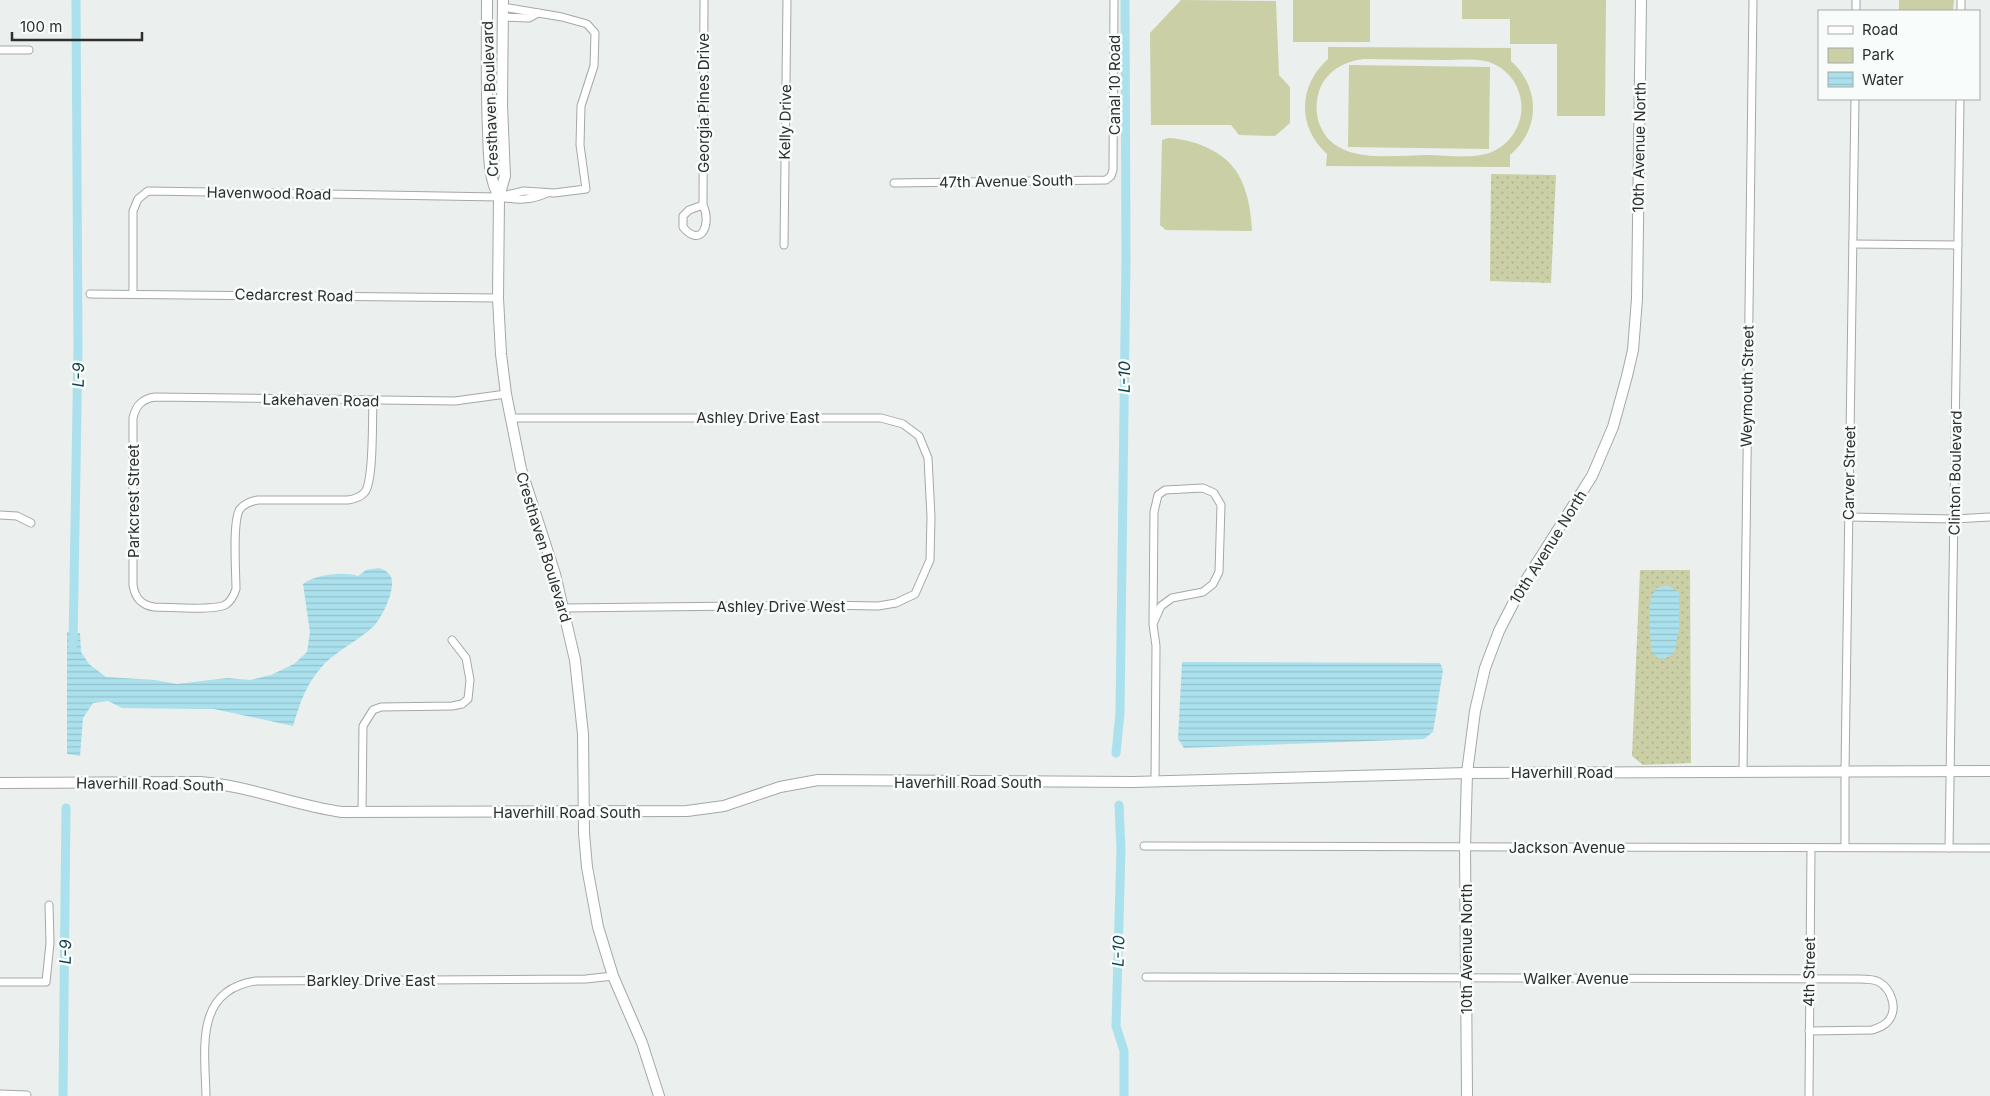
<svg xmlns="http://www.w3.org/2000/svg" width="1990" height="1096" font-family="Inter,sans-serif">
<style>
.grass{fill:url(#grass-dots)}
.park{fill:#cacfa6;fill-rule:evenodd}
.water{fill:url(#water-rules)}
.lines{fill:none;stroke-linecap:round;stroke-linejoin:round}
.canal{stroke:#aae1ed;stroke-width:9}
.street-casing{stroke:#a4a8a6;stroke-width:9}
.secondary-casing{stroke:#a4a8a6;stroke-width:12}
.street{stroke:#fff;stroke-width:7}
.secondary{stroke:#fff;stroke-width:10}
.labels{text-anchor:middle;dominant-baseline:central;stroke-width:5;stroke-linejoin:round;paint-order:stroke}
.street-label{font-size:15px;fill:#2d2e2d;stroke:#f8fcfa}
.water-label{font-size:16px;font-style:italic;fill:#10424b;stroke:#f8fcfa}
</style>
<defs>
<pattern id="grass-dots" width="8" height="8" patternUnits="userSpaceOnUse" patternTransform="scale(1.25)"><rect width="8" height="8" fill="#cacfa6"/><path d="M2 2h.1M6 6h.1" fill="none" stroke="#aeb28f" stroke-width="1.8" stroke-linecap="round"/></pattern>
<pattern id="water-rules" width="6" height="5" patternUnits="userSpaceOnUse" patternTransform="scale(1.25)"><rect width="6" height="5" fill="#aae1ed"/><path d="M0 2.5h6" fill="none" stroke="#93c1cc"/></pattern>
</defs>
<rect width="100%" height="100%" fill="#ebefed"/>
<g class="grass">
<path d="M1491,174L1556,175L1551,283L1490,281Z"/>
<path d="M1640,570H1690L1691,763L1643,765L1632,756Z"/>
</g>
<g class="park">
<path d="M1181,0L1276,1L1279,75L1290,87V123L1275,136L1239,135L1231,125H1151L1150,33Z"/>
<rect x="1293" y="0" width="77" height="42"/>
<path d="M1462,0H1606L1605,116H1557V44H1510V19H1462Z"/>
<path d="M1899,0H1954L1953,11H1899Z"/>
<path d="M1328,47L1511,48V61C1540,87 1541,129 1510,155V167L1326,166L1327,154C1297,127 1298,86 1328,59ZM1364,59C1390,59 1417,60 1444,60C1458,60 1475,58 1489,62C1506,68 1519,83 1521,101C1524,121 1513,142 1494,151C1475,160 1448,155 1427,155C1391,155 1334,166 1319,123C1315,111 1316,97 1321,86C1330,69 1346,61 1364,59Z"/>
<path d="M1349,65L1490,67L1489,149L1348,147Z"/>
<path d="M1168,138C1193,139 1225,151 1238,174C1248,191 1251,212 1252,231L1166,230L1160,225L1162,140Z"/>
</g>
<g class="water">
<path d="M379,568C382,569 387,571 389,574C399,584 382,618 374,626C357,642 333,652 319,670C304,689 300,704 293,726L214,709L122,708L108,701L93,703L83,718L80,756L67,754V632L80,633L81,652L89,664L106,677L155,680L177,684L227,678L250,680L271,675L294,664L307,652L310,632L303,584C314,575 344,571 358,576L366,570Z"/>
<path d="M1667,585L1679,592V630L1674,653L1666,658L1659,659L1651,651L1649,608L1651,601L1650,599L1656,588Z"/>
<path d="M1182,662L1440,663L1443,670L1433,732L1424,739L1184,748L1178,739Z"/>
</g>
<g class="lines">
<g class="canal">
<path d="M73,645L78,348L76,0"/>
<path d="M1116,753L1120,713L1126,260L1125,0"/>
<path d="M1119,805L1121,850L1116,1026L1124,1051V1096"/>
<path d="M63,1096L66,808"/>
</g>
<g class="street-casing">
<g id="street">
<path d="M1856,11V0"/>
<path d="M1961,11V0"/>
<path d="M503,17L529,18L538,13"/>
<path d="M0,50H29"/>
<path d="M894,183L1106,180L1111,176L1113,170L1114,0"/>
<path d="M502,196L524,191L554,193L586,189L580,145L581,106L594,66L595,33L587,24L562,17L503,7"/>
<path d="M703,205L689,210L683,216V227C701,249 712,224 703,205L704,0"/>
<path d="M1853,244L1958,245"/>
<path d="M784,245L787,0"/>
<path d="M90,294L498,298"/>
<path d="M133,294V211L138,199L148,191L499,197C517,200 530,201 547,193"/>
<path d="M373,401C372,419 374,480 365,492C361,497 355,499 348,500H258C251,501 245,503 240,509C232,520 236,573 236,589C234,595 231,602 225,605C212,611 170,607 154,607C141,605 135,598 133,585V418C136,405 142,399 155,397L455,401L506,394"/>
<path d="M510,418H881L903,424L919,436L928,458L931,517L930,560L915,594L896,603L878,606L819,605L564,608"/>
<path d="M0,515L17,516L31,523"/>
<path d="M1849,517L1954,519L1990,517"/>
<path d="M1153,624L1154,512L1158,495L1165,490L1203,488L1214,493L1221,505L1219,572L1213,584L1203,592L1172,598L1161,606L1153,624L1156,646L1155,782"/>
<path d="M1743,772L1753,0"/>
<path d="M362,812L363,726L373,710L381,707L452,706L462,704L468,699L470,680L466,658L452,640"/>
<path d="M1144,846L1990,848"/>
<path d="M1845,847V771L1855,99"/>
<path d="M1949,848L1960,99"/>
<path d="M1146,977L1859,979C1866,979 1874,979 1879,982C1891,989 1898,1008 1889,1020C1885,1026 1878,1028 1872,1030L1809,1031"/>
<path d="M0,982H46L50,943L49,905"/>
<path d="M0,1094L27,1095"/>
<path d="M206,1096C205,1049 194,990 256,981L586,979L613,976"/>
<path d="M1809,1096L1811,848"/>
</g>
</g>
<g class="secondary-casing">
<g id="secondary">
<path d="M487,0C487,43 486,87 488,130C489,153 488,177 499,197"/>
<path d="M503,0L502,105L505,176L499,197L498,298L501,354L506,394L521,469L555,574L575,660L583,734L584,833L587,867L598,927L613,976L642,1043L659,1096"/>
<path d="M0,783L200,782C251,786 292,805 342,812L687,811L724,806L780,787L818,780L1133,782L1467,773L1990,771"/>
<path d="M1467,1096L1465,847L1467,773L1475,711L1485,668L1499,631L1521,588L1592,476L1613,427L1627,376L1633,350L1637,299L1641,0"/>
</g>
</g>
<use href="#street" class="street"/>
<use href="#secondary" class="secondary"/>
</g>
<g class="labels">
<g class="street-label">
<text transform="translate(1114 85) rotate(-90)">Canal 10 Road</text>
<text transform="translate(490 99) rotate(-92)">Cresthaven Boulevard</text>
<text transform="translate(703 103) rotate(-90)">Georgia Pines Drive</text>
<text transform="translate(785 122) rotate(-89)">Kelly Drive</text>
<text transform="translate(1639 147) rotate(-89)">10th Avenue North</text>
<text transform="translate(1006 181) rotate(-1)">47th Avenue South</text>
<text transform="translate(269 193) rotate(1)">Havenwood Road</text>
<text transform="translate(294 295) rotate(1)">Cedarcrest Road</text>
<text transform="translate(1747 386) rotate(-89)">Weymouth Street</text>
<text transform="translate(321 400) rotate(1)">Lakehaven Road</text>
<text x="758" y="417">Ashley Drive East</text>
<text transform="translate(1849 473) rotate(-89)">Carver Street</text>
<text transform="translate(1955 473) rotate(-89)">Clinton Boulevard</text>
<text transform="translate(133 501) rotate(-90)">Parkcrest Street</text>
<text transform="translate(544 547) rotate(73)">Cresthaven Boulevard</text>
<text transform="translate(1548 547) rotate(-58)">10th Avenue North</text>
<text x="781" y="606">Ashley Drive West</text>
<text x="1562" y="772">Haverhill Road</text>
<text x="968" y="782">Haverhill Road South</text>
<text transform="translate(150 784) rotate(1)">Haverhill Road South</text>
<text x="567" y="812">Haverhill Road South</text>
<text x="1567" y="847">Jackson Avenue</text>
<text transform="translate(1466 949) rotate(-90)">10th Avenue North</text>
<text transform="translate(1809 972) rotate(-89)">4th Street</text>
<text x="1576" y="978">Walker Avenue</text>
<text x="371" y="980">Barkley Drive East</text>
</g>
<g class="water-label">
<text transform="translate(78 375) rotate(-89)">L-9</text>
<text transform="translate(1124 377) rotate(-89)">L-10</text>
<text transform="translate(1118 951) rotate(-88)">L-10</text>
<text transform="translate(65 952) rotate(-89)">L-9</text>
</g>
</g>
<rect x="1818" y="10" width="162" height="90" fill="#f8fcfa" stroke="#a7aaa8"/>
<rect x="1828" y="26" width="25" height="8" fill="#ffffff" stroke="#a7aaa8"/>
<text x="1862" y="35" font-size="15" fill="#2d2e2d">Road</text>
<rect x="1828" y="48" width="25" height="15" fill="#cacfa6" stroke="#a7aaa8"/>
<text x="1862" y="60" font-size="15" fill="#2d2e2d">Park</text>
<rect x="1828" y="72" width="25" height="15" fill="url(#water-rules)" stroke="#a7aaa8"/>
<text x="1862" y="85" font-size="15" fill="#2d2e2d">Water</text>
<path d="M12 32v8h130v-8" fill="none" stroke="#2d2e2d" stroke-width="2.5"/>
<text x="20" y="32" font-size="15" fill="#2d2e2d" stroke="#f8fcfa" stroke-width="4" paint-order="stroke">100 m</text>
</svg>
